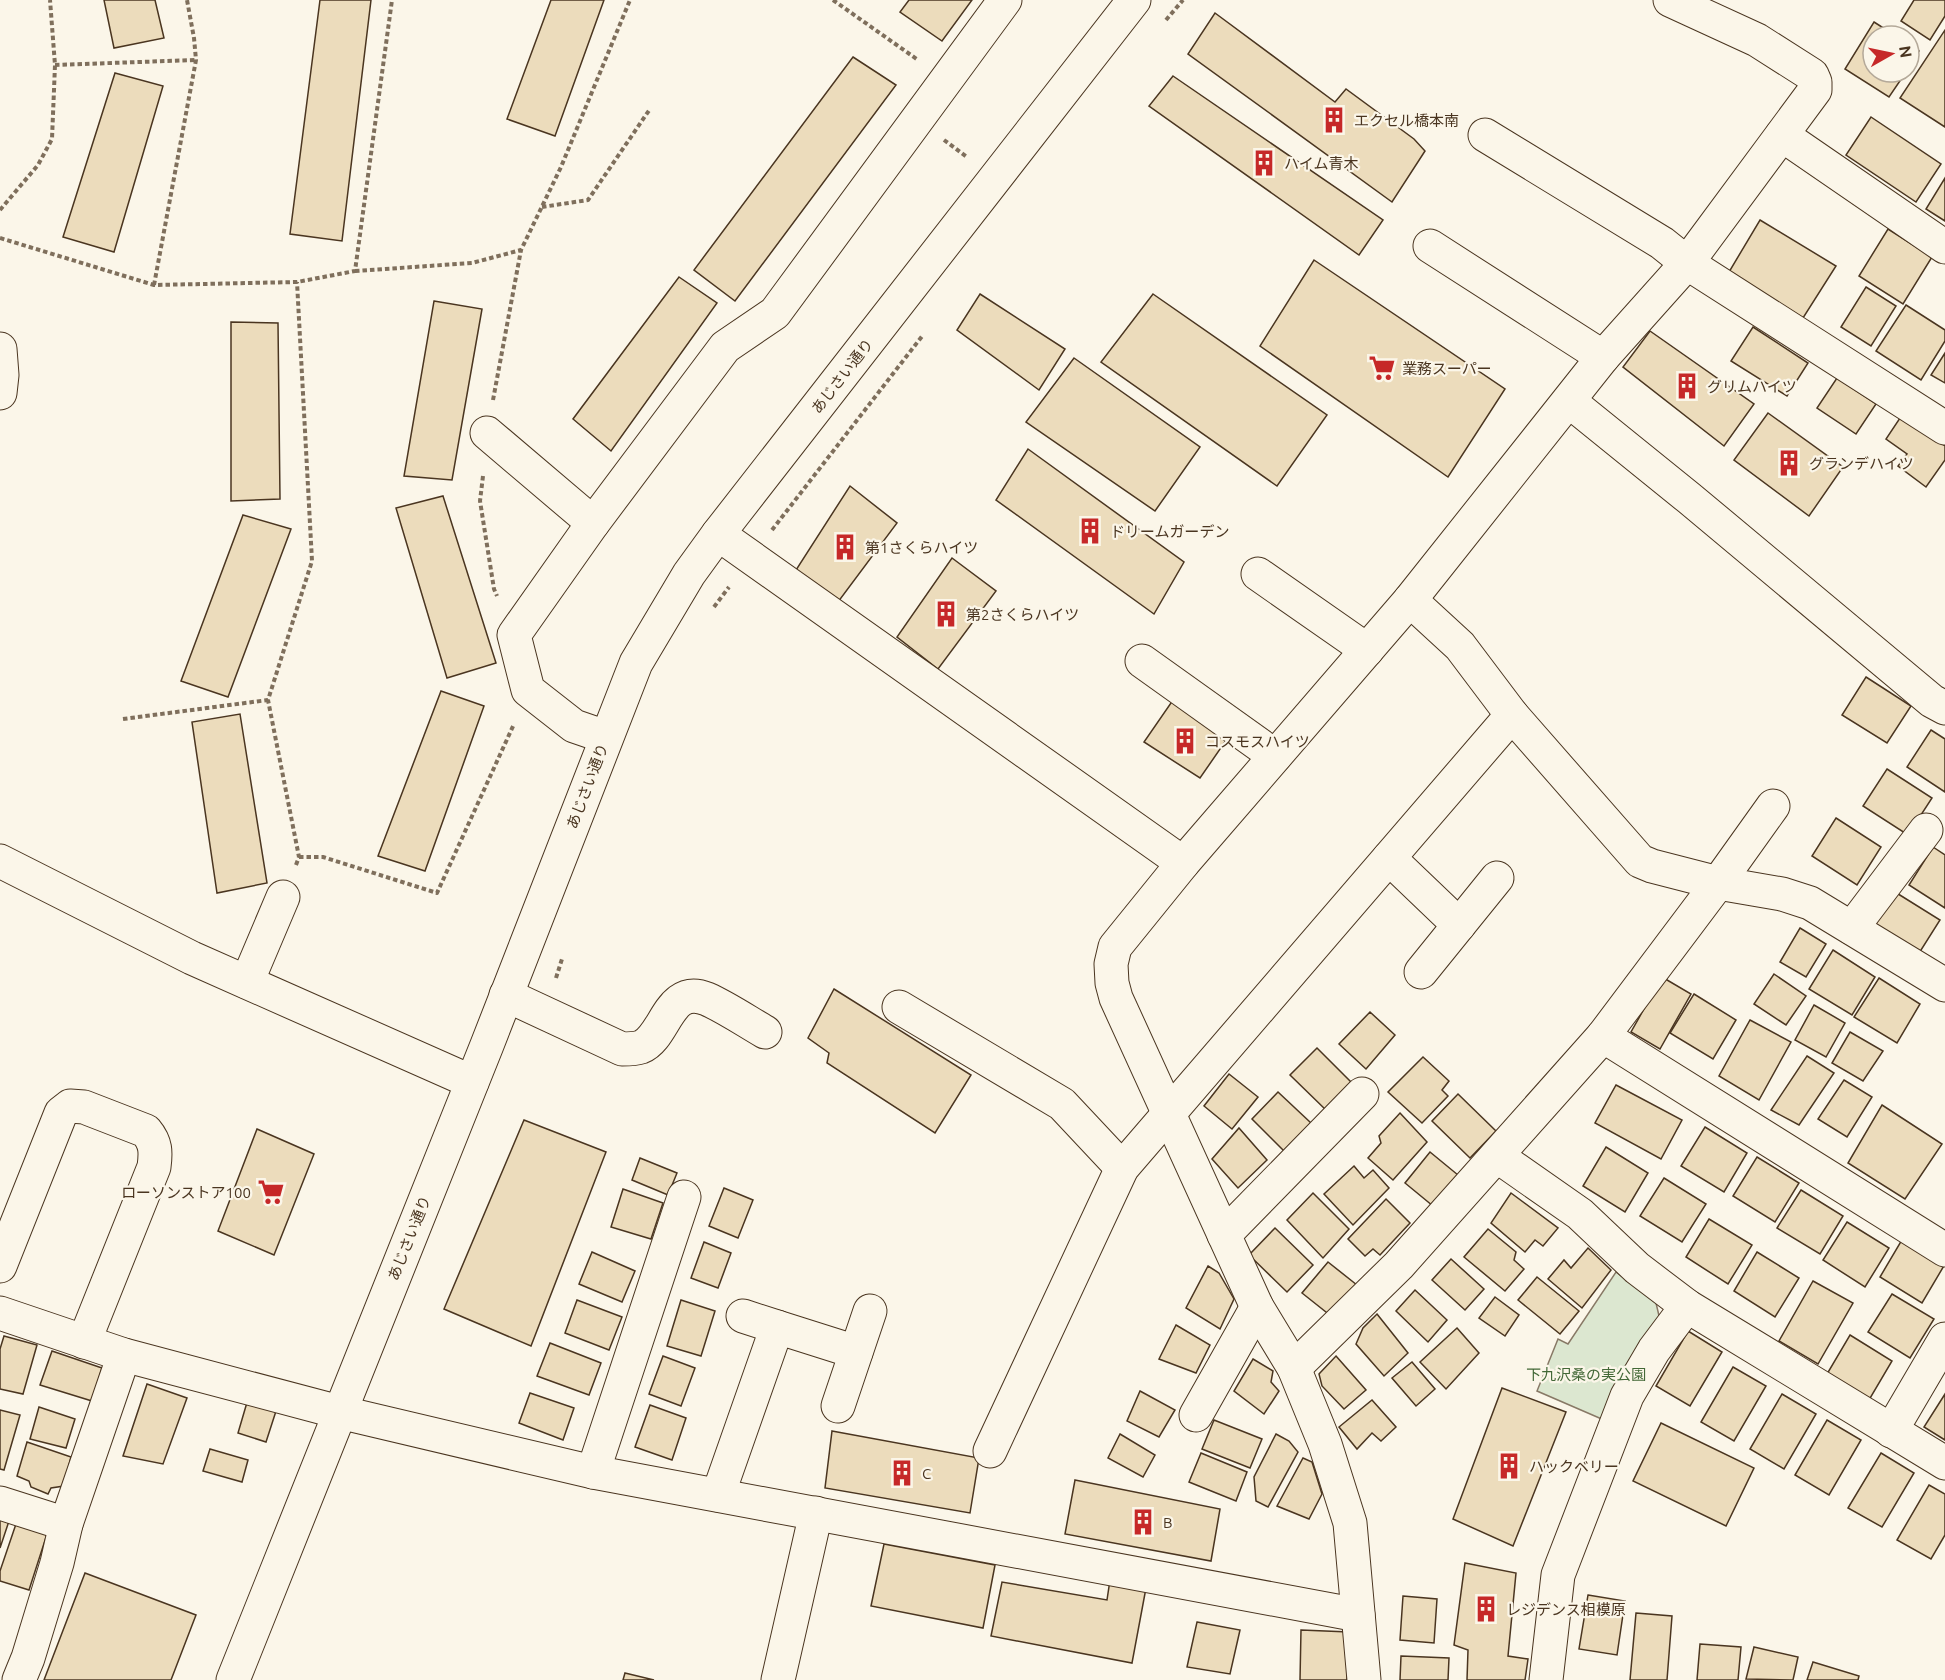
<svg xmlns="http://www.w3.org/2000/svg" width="1945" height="1680" font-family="Ubuntu,'Noto Sans JP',sans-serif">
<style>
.green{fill:#dce7d0;stroke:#887966;stroke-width:1.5}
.building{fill:#ecdcbc;stroke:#4a3520;stroke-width:1.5}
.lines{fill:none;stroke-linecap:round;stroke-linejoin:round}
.minor-casing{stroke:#4a3520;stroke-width:35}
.path{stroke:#7f6f5c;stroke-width:4;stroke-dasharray:4.5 3;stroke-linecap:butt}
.minor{stroke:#fbf6e9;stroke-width:33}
.labels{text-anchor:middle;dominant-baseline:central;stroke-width:4.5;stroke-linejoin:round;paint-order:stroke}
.poi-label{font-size:15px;fill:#4a3520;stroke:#fbf6e9;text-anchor:start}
.street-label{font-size:15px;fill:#4a3520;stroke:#fbf6e9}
.park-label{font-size:15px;fill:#436837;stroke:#fbf6e9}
</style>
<rect width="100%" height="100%" fill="#fbf6e9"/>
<path class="green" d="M1616,1272L1656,1303L1660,1320L1604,1420L1537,1391L1558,1339L1568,1344Z"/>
<g class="building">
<path d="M104,0H155L164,38L114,48Z"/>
<path d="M320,0H371L342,241L290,234Z"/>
<path d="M551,0H604L555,136L507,119Z"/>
<path d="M909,0H972L942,41L900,12Z"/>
<path d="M1914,0H1945V16L1930,40L1901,21Z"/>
<path d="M1215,13L1335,102L1346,89L1414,139L1425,151L1392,202L1188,54Z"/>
<path d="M1874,22L1896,36H1873V72H1906L1889,97L1845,69Z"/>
<path d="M1945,30V127L1900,98Z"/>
<path d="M1909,44L1919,51L1909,67Z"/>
<path d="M853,57L896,85L735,301L694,270Z"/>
<path d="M115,73L163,86L114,252L63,237Z"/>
<path d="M1173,76L1383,220L1359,255L1149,106Z"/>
<path d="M1871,117L1941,164L1916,202L1846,155Z"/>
<path d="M1945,178V221L1926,209Z"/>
<path d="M1760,220L1836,266L1803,318L1729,272Z"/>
<path d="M1888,229L1932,257L1903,304L1859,276Z"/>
<path d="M1314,260L1505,389L1448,477L1260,346Z"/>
<path d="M679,277L717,303L611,451L573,419Z"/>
<path d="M1866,287L1896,306L1871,346L1841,327Z"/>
<path d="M980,294L1065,349L1039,390L957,330Z"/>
<path d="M1153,294L1327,415L1277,486L1101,362Z"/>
<path d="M434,301L482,309L452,480L404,476Z"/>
<path d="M1906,305L1945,330V341L1921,380L1876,351Z"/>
<path d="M231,322L278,323L280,499L231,501Z"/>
<path d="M1753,327L1808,363L1787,396L1731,361Z"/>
<path d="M1650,331L1754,404L1724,446L1623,367Z"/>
<path d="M1945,353V383L1931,375Z"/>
<path d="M1074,358L1200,447L1155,511L1026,422Z"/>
<path d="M1837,378L1876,404L1856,434L1817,408Z"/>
<path d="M1768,413L1843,467L1809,516L1734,460Z"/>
<path d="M1902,415L1945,446V460L1926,487L1898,466L1907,454L1886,439Z"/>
<path d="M1028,449L1184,562L1154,614L996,500Z"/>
<path d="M850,486L897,523L838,602L796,570Z"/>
<path d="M443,496L496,663L447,678L396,508Z"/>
<path d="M243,515L291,529L228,697L181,681Z"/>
<path d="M952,558L996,591L938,669L897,637Z"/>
<path d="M1866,677L1911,706L1887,743L1842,715Z"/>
<path d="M441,691L484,706L425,871L378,856Z"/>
<path d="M1173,700L1227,739L1200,778L1144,742Z"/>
<path d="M240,714L267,883L217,893L192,722Z"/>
<path d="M1931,730L1945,739V792L1907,767Z"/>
<path d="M1887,769L1932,798L1908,835L1863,806Z"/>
<path d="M1836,818L1881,847L1857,885L1812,856Z"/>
<path d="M1933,847L1945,855V908L1909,885Z"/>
<path d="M1895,892L1940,920L1916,958L1871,929Z"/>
<path d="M1800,928L1826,944L1806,977L1780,962Z"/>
<path d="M1833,950L1875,977L1852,1015L1809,989Z"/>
<path d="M1774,974L1806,996L1786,1025L1754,1004Z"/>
<path d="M1662,977L1691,994L1660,1049L1631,1032Z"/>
<path d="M1879,978L1920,1004L1897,1043L1854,1017Z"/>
<path d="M834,989L971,1075L935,1133L827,1063L829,1053L808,1038Z"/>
<path d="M1694,994L1736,1020L1713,1059L1670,1033Z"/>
<path d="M1814,1005L1845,1023L1826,1057L1795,1040Z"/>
<path d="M1370,1012L1395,1035L1366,1069L1339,1044Z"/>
<path d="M1750,1020L1791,1042L1759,1100L1719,1076Z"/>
<path d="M1850,1032L1883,1051L1863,1081L1832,1063Z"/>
<path d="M1317,1048L1354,1085L1328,1112L1290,1075Z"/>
<path d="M1807,1056L1834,1073L1799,1125L1771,1110Z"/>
<path d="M1423,1057L1449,1081L1442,1090L1448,1096L1422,1123L1388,1092Z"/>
<path d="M1229,1074L1258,1097L1232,1129L1204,1106Z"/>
<path d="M1844,1080L1872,1097L1847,1137L1818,1119Z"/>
<path d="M1616,1085L1682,1120L1661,1159L1595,1123Z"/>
<path d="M1278,1092L1311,1123L1284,1151L1252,1119Z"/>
<path d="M1458,1094L1496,1131L1470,1158L1432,1121Z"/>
<path d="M1882,1105L1942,1144L1905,1199L1848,1163Z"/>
<path d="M1400,1113L1427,1142L1393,1180L1368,1158L1381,1143L1379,1136Z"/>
<path d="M524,1120L606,1152L531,1346L444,1309Z"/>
<path d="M1705,1127L1747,1153L1724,1192L1681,1166Z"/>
<path d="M1239,1128L1267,1160L1238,1188L1212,1159Z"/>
<path d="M257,1129L314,1154L274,1255L218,1231Z"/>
<path d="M1606,1147L1648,1173L1625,1212L1583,1186Z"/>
<path d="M1430,1152L1458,1175L1433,1206L1405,1183Z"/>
<path d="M1757,1157L1799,1183L1775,1222L1733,1196Z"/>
<path d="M640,1158L677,1173L668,1195L632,1180Z"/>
<path d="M1354,1166L1364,1178L1373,1170L1389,1188L1353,1225L1324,1194Z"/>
<path d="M1664,1178L1706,1204L1682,1242L1640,1216Z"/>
<path d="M724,1188L753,1200L738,1238L709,1226Z"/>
<path d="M623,1189L663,1203L651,1239L611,1227Z"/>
<path d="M1801,1190L1843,1216L1820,1254L1777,1228Z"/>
<path d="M1313,1193L1349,1229L1323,1258L1287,1220Z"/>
<path d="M1511,1193L1558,1228L1543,1246L1535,1240L1525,1252L1491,1223Z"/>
<path d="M1386,1199L1410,1223L1380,1255L1373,1249L1365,1256L1348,1239Z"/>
<path d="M1709,1219L1752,1245L1728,1284L1686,1257Z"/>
<path d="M1847,1222L1889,1248L1865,1287L1823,1260Z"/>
<path d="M1275,1228L1313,1265L1287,1292L1249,1255Z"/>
<path d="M1488,1229L1516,1252L1514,1260L1524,1269L1505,1291L1464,1257Z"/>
<path d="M1903,1238L1945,1264L1922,1303L1880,1277Z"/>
<path d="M704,1242L731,1253L718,1288L691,1278Z"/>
<path d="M1588,1248L1611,1270L1582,1308L1548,1279L1564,1260L1571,1268Z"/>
<path d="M592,1252L635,1271L622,1302L579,1284Z"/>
<path d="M1757,1252L1799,1278L1775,1317L1734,1291Z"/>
<path d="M1451,1259L1484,1289L1465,1310L1432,1280Z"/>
<path d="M1328,1262L1357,1285L1331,1316L1302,1293Z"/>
<path d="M1208,1266L1219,1273L1234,1299L1220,1329L1186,1308Z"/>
<path d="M1537,1277L1579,1311L1560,1334L1518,1300Z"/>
<path d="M1813,1281L1853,1303L1818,1364L1779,1341Z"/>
<path d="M1415,1290L1447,1320L1428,1342L1396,1311Z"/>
<path d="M1892,1294L1934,1319L1910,1358L1868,1332Z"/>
<path d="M1495,1297L1519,1315L1505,1336L1479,1318Z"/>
<path d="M577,1300L622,1317L609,1350L565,1333Z"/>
<path d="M681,1300L715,1311L701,1356L667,1346Z"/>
<path d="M1377,1314L1408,1353L1384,1376L1356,1344L1363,1328Z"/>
<path d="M1176,1325L1210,1345L1196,1373L1159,1359Z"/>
<path d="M1457,1328L1479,1353L1446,1389L1420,1362Z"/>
<path d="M1688,1331L1722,1352L1690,1406L1656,1386Z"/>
<path d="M1850,1335L1892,1361L1869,1400L1827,1374Z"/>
<path d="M4,1336L37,1345L23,1394L0,1389V1349Z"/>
<path d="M550,1343L601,1363L589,1395L537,1376Z"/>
<path d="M52,1351L102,1368L92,1401L40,1385Z"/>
<path d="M663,1356L695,1368L681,1406L649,1394Z"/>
<path d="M1336,1356L1366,1390L1344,1409L1322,1386L1319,1374Z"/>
<path d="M1253,1359L1273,1371L1271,1382L1279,1391L1264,1414L1234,1391Z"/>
<path d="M1412,1362L1435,1389L1416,1406L1392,1378Z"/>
<path d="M1733,1367L1766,1386L1734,1441L1701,1422Z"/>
<path d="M147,1384L187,1398L163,1464L123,1456Z"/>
<path d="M1502,1388L1566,1412L1513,1546L1453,1519Z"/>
<path d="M1140,1391L1175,1410L1159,1437L1127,1421Z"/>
<path d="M530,1393L574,1408L563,1440L519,1423Z"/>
<path d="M1782,1394L1816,1414L1784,1469L1750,1449Z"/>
<path d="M1945,1394V1440L1924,1427Z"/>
<path d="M248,1399L277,1408L266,1442L238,1433Z"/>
<path d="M1372,1400L1396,1427L1381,1441L1372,1433L1357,1449L1339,1427Z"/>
<path d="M650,1405L686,1418L672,1460L635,1447Z"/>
<path d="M39,1407L75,1419L66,1448L30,1439Z"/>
<path d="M0,1410L20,1415L4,1470L0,1469Z"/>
<path d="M1214,1420L1262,1439L1250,1468L1202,1449Z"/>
<path d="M1827,1420L1861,1440L1829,1495L1795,1475Z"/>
<path d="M1661,1423L1754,1468L1726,1526L1633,1481Z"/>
<path d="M832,1431L979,1458L970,1513L825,1488Z"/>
<path d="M1120,1434L1155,1455L1143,1477L1108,1458Z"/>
<path d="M1276,1434L1289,1441L1298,1452L1268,1507L1256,1501L1254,1477Z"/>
<path d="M27,1442L71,1457L64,1486L51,1488L48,1494L31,1487L29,1481L17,1476Z"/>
<path d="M210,1449L248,1460L242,1482L203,1471Z"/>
<path d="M1201,1453L1247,1472L1236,1501L1189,1482Z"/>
<path d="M1881,1453L1914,1473L1882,1527L1848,1508Z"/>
<path d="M1303,1458L1312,1462L1322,1494L1309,1519L1277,1506Z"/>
<path d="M1075,1480L1220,1509L1211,1561L1065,1534Z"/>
<path d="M1929,1485L1945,1494V1535L1931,1559L1897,1540Z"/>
<path d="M0,1512L11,1515L0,1548Z"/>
<path d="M17,1521L48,1531L29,1590L0,1581V1571Z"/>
<path d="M884,1544L995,1565L983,1628L871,1606Z"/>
<path d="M1465,1563L1516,1573L1508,1656L1528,1659L1525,1680H1467L1468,1650L1454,1645Z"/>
<path d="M85,1573L196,1615L171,1680H44Z"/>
<path d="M1110,1580L1146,1588L1132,1663L991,1636L1002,1582L1107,1600Z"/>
<path d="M1588,1595L1625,1601L1617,1655L1579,1649Z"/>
<path d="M1403,1596L1437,1599L1434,1643L1400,1640Z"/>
<path d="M1636,1613L1672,1616L1667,1680H1630Z"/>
<path d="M1197,1622L1240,1630L1230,1674L1187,1667Z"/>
<path d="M1301,1630L1349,1632L1347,1680H1300Z"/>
<path d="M1700,1644L1741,1647L1738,1680H1697Z"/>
<path d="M1754,1647L1798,1657L1793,1680L1746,1679Z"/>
<path d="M1401,1656L1449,1658L1448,1680H1400Z"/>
<path d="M1813,1662L1859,1676L1858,1680H1807Z"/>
<path d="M625,1673L654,1680H623Z"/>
</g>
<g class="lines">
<g class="minor-casing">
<g id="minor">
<path d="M1485,135L1662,243L1687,263L1945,428"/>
<path d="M1782,135L1945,247"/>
<path d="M1430,246L1603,357"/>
<path d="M0,349L2,375L0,393"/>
<path d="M1569,401L1689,498L1932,701L1945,708"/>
<path d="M487,433L593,523"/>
<path d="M718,534L1183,863"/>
<path d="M1258,574L1367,650"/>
<path d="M1410,600L1460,646L1512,715L1640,861L1652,866L1718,883L1782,894L1810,903L1945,985"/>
<path d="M1142,661L1275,756"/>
<path d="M606,737L574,726L528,690L514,635L593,523L725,347L775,313L1005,0"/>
<path d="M1389,858L1459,925"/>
<path d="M0,861L192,958L472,1082"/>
<path d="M1852,928L1926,830"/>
<path d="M1421,972L1497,878"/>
<path d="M247,982L283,897"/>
<path d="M506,995L622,1049C628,1049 635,1049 641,1047C666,1037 668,983 707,999C727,1008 746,1021 765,1032"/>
<path d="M899,1007L1062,1104L1122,1168"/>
<path d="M1603,1036L1945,1250"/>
<path d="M1497,1156L1580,1214L1637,1268L1687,1306L1945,1463"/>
<path d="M1224,1235L1362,1094"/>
<path d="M0,1266L61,1113L70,1106L84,1107L146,1131C156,1143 156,1152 154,1167L84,1342"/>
<path d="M0,1313L124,1355L339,1412L593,1472L1358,1615"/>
<path d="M743,1316L777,1327"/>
<path d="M1294,1368L1399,1265L1603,1036L1718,883L1773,806"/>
<path d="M838,1406L870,1311"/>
<path d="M1196,1415L1257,1307"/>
<path d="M1891,1431L1945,1339"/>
<path d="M990,1451L1122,1168L1512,715"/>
<path d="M593,1472L684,1197"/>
<path d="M718,1495L777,1327L856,1352"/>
<path d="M0,1503L66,1524"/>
<path d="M19,1680L28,1658L57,1563L66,1524L124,1355"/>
<path d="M233,1680L487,1045L636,663L689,574L718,534L1134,0"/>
<path d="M778,1680L816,1513"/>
<path d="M1364,1680L1350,1523L1325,1444L1294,1368L1257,1307L1116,998L1112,983L1111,964L1115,947L1183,863L1410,600L1603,357L1687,263L1815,90V82L1812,75L1757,40L1670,0"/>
<path d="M1546,1680L1558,1575L1627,1396L1654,1350L1687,1306"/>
</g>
</g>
<g class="path">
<path d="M833,0L918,60"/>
<path d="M1166,20L1183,0"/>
<path d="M55,65L195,60"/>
<path d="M944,140L967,157"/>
<path d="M542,207L588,200L650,109"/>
<path d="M0,210L38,165L52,139L55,65L50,0"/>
<path d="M0,238L154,285L297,282L355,271L392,0"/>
<path d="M355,271L472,263L521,250L561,167L630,0"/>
<path d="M154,285L196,60L194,38L187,0"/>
<path d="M493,400L521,250"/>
<path d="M483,476L480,501L494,589L497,596"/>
<path d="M772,530L923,335"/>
<path d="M714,607L729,587"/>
<path d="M123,719L268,700"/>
<path d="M299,857H323L437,893L514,724"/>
<path d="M296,865L299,857L268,700L312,561L297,282"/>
<path d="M556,978L562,959"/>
</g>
<use href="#minor" class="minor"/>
</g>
<defs>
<g id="building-bare" transform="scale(2.07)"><path d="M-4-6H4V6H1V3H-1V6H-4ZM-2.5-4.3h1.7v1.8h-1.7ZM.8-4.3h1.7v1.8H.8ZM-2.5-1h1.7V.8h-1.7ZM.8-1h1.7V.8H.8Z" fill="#c62828" stroke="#fbf6e9" stroke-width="2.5" paint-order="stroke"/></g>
<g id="supermarket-bare" transform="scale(2.07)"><path d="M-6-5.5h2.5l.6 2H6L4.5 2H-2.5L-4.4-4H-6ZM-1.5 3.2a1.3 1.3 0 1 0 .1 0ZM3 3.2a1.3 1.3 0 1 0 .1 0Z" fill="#c62828" stroke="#fbf6e9" stroke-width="2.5" paint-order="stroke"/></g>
</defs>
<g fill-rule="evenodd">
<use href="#building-bare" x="1334" y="120"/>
<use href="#building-bare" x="1264" y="163"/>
<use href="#supermarket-bare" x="1382" y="368"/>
<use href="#building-bare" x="1687" y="386"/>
<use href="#building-bare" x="1789" y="463"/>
<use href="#building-bare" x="1090" y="531"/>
<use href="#building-bare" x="845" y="547"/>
<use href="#building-bare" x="946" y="614"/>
<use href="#building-bare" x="1185" y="741"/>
<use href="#supermarket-bare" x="271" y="1192"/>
<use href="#building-bare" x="1509" y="1466"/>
<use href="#building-bare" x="902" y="1473"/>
<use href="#building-bare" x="1143" y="1522"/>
<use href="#building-bare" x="1486" y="1609"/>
</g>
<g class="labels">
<g class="poi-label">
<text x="1354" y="120">エクセル橋本南</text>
<text x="1284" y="163">ハイム青木</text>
<text x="1402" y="368">業務スーパー</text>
<text x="1707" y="386">グリムハイツ</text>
<text x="1809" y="463">グランデハイツ</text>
<text x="1110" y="531">ドリームガーデン</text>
<text x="865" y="547">第1さくらハイツ</text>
<text x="966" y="614">第2さくらハイツ</text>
<text x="1205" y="741">コスモスハイツ</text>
<text x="251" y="1192" text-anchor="end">ローソンストア100</text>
<text x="1529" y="1466">ハックベリー</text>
<text x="922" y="1473">C</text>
<text x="1163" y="1522">B</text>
<text x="1506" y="1609">レジデンス相模原</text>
</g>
<g class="street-label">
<text transform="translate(842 376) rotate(-52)">あじさい通り</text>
<text transform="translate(587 786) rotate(-69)">あじさい通り</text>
<text transform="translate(409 1238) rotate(-68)">あじさい通り</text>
</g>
<g class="park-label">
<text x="1586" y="1374">下九沢桑の実公園</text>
</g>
</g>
<g transform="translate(1891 54) rotate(81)"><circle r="28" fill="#fbf6e9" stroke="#b4a999" stroke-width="1.5"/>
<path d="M0-4.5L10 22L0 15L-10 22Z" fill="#c62828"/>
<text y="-9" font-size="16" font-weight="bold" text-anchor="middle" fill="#4a3520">N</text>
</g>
</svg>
